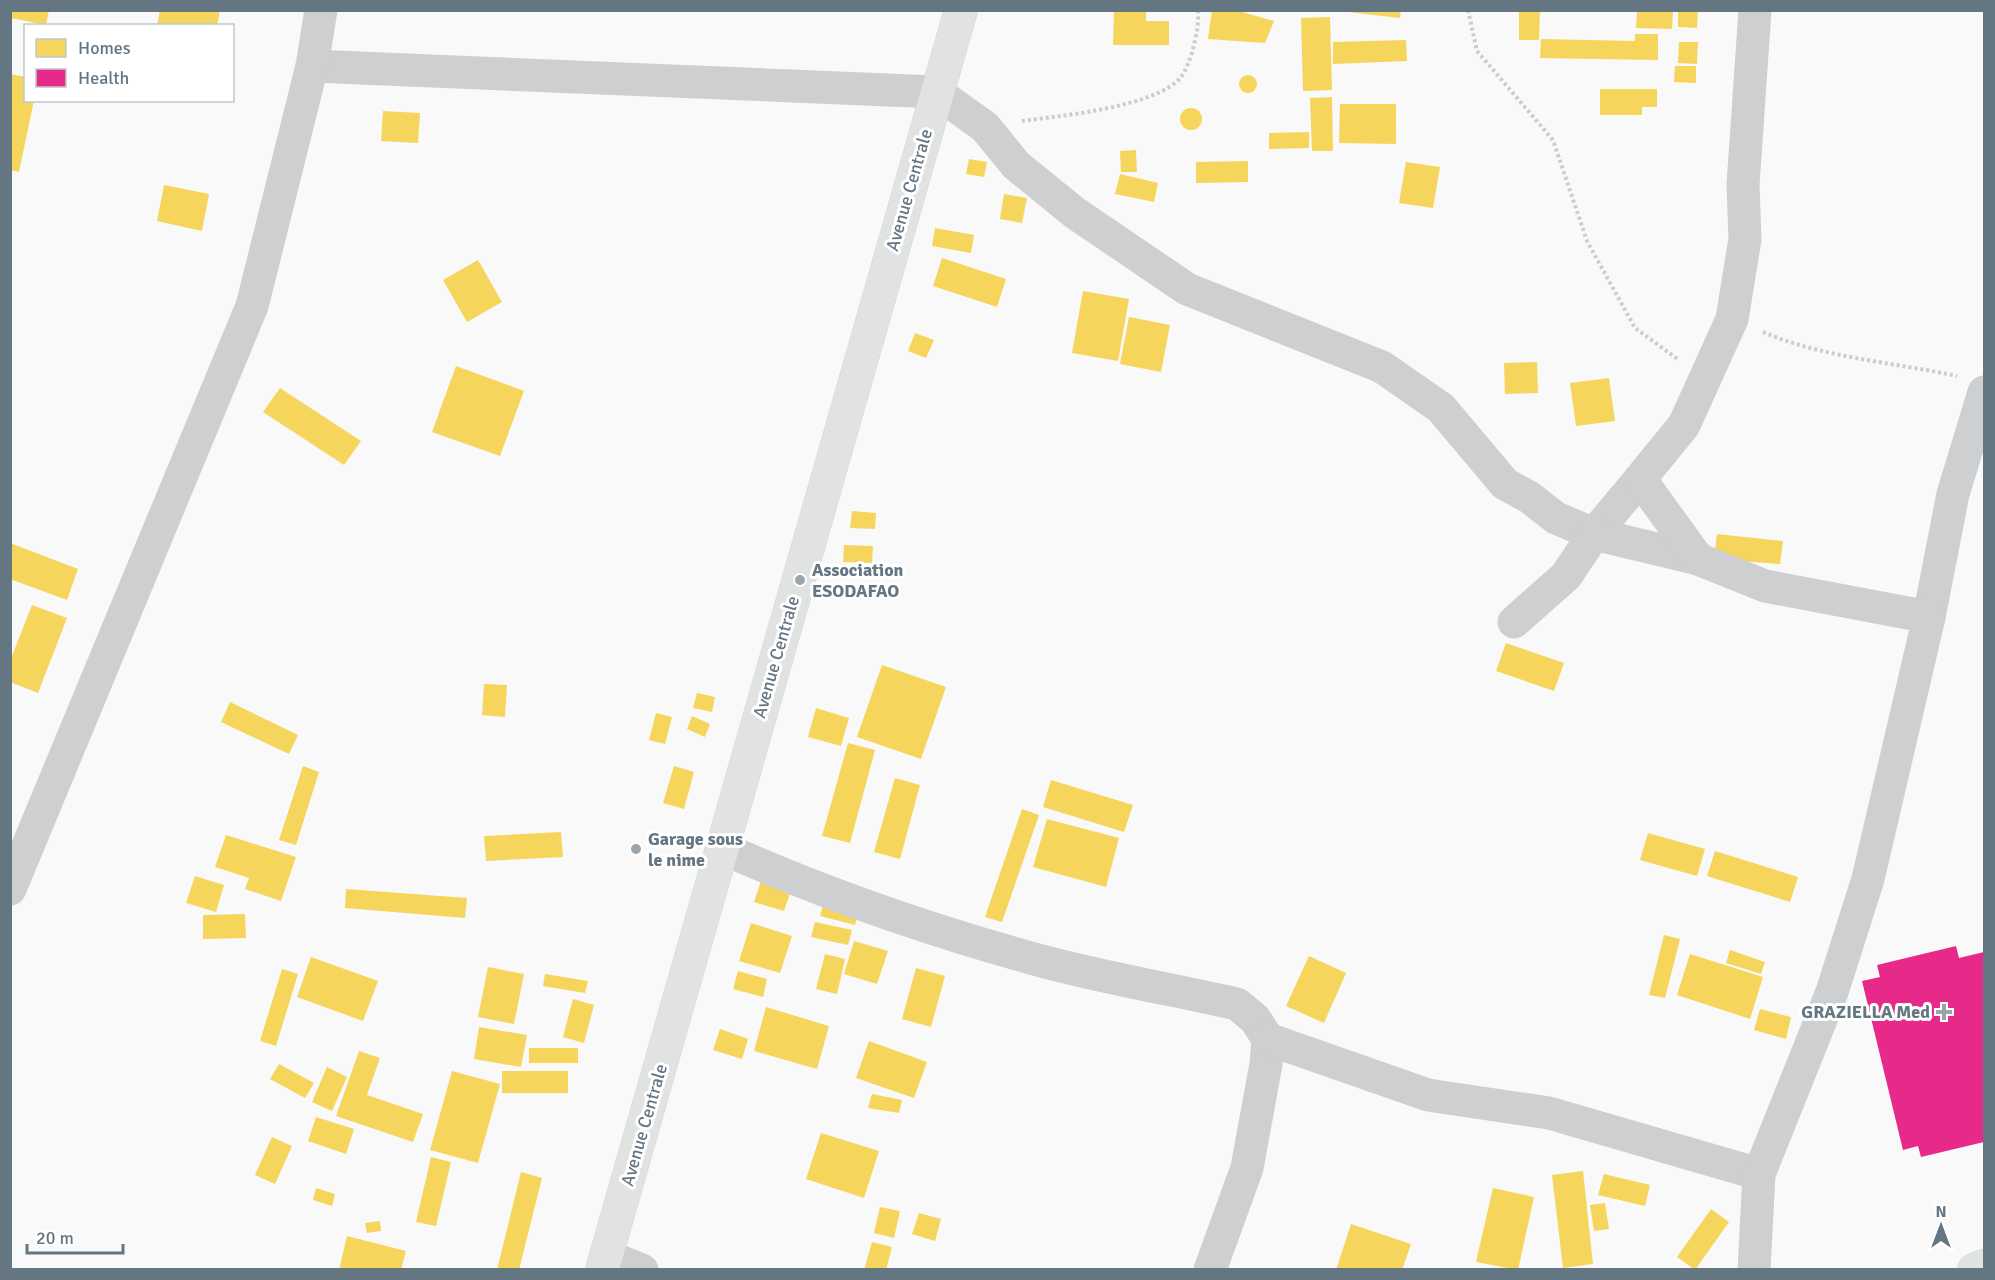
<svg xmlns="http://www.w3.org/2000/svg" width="1995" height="1280" font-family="Signika,sans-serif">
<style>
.homes{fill:#f6d55c}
.health{fill:#e7298a}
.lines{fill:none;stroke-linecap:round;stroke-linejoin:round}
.major-casing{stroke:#d5d6d7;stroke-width:34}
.highway-casing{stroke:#d5d6d6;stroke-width:34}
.path{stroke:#cbcccd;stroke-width:4;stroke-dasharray:3 3;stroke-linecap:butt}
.minor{stroke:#cecfd0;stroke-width:33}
.major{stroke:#e1e2e2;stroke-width:33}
.highway{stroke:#e1e2e2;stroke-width:33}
.poi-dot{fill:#99a4ac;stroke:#fff;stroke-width:2}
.labels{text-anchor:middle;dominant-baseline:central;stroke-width:6;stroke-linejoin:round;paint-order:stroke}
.street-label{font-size:18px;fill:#657683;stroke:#fff}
.poi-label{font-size:18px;font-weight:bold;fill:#657683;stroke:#fff;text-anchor:start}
</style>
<rect width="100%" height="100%" fill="#f9f9f9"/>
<g class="homes">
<path d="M12,10H49L46,25L11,18Z"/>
<path d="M160,10H220L217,26H157Z"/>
<path d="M1114,10H1146V21H1169V45H1113Z"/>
<path d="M1212,10H1235L1274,21L1265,43L1208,39Z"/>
<path d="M1331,10H1401L1400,18Z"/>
<path d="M1519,10H1540L1539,40H1519Z"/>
<path d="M1637,10H1673L1672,29L1636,28Z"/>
<path d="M1678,10H1698L1697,28L1678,27Z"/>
<path d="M1330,17L1332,90L1303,91L1301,18Z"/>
<path d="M1635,34H1658V60L1540,58L1541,39L1635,41Z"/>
<path d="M1406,40L1407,61L1333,64V42Z"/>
<path d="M1679,42H1698L1697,64L1678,63Z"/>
<path d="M1675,66H1696V83L1674,82Z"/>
<path d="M10,74L26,77V100H34L19,172L10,170Z"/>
<circle cx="1248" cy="84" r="9"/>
<path d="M1600,89H1657V107H1642V115H1600Z"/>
<path d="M1332,97L1333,151H1312L1310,98Z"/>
<path d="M1340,104H1396V144L1339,143Z"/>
<circle cx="1191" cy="119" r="11"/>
<path d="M383,111L420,113L418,143L381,141Z"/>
<path d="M1309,132V148L1269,149V133Z"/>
<path d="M1136,150L1137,172H1121L1120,151Z"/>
<path d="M969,159L987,162L984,177L966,174Z"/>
<path d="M1248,161V182L1196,183V162Z"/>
<path d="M1406,162L1440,167L1433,208L1399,203Z"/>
<path d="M1120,174L1158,183L1154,202L1115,194Z"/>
<path d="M164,185L209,194L202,231L157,221Z"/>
<path d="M1004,194L1027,198L1022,223L1000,219Z"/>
<path d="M935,228L974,235L971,253L932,246Z"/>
<path d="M942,258L1006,279L997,307L933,286Z"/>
<path d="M478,260L502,302L467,322L443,280Z"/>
<path d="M1083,291L1129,299L1118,361L1072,353Z"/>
<path d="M1129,317L1170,325L1161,372L1120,364Z"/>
<path d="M915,333L934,340L926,358L908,351Z"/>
<path d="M1537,362L1538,393L1505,394L1504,363Z"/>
<path d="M456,366L524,391L500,456L432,432Z"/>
<path d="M1609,378L1615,421L1576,426L1570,383Z"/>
<path d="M280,388L361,441L344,465L263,412Z"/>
<path d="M852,511L876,513L875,529L850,528Z"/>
<path d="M1717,534L1783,541L1780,564L1714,559Z"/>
<path d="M10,543L78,569L67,600L10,579Z"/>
<path d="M844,545L873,546L872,563L843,562Z"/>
<path d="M32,605L67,618L38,693L10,682V661Z"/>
<path d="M1506,643L1564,663L1554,691L1496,671Z"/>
<path d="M882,665L946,687L921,759L857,737Z"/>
<path d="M484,684L507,685L505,717L482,715Z"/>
<path d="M697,693L715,697L712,712L693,708Z"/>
<path d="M230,702L298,735L289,754L221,722Z"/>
<path d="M816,708L849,718L841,746L808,737Z"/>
<path d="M656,713L672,717L665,744L649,740Z"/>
<path d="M692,716L710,724L705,737L687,729Z"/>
<path d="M848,743L875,750L850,843L822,836Z"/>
<path d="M303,766L319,772L296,845L279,840Z"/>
<path d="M674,766L694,772L684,809L663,803Z"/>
<path d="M895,778L920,785L900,859L874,852Z"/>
<path d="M1051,780L1133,805L1124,832L1043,807Z"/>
<path d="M1022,809L1039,815L1002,922L985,917Z"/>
<path d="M1047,819L1119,838L1106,887L1033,867Z"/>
<path d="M561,832L563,857L486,861L484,836Z"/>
<path d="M1648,833L1705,849L1697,876L1640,860Z"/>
<path d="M226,835L296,857L281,901L245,889L249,878L215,867Z"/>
<path d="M1715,851L1798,877L1790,902L1707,876Z"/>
<path d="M195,876L224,885L216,912L186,903Z"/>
<path d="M761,881L791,890L784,911L754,902Z"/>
<path d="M346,889L467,898L465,918L345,908Z"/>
<path d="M825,899L859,908L855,925L820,916Z"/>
<path d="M245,914L246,938L203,939V915Z"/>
<path d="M815,922L852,930L848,945L811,937Z"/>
<path d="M751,923L792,936L780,973L739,961Z"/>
<path d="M1664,935L1680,939L1665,998L1649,995Z"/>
<path d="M854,941L888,951L877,984L844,974Z"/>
<path d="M1730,950L1765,962L1761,974L1726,963Z"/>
<path d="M825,954L845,959L837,994L816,989Z"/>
<path d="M1690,954L1763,977L1750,1019L1677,995Z"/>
<path d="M1309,956L1346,973L1324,1023L1286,1006Z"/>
<path d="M311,957L378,981L363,1021L297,997Z"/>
<path d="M488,967L524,974L514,1024L478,1017Z"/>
<path d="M916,968L945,976L931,1027L902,1019Z"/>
<path d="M282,969L298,974L276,1046L260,1041Z"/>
<path d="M738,971L767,979L763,997L733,989Z"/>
<path d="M545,974L588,981L585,993L543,986Z"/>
<path d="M573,999L594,1005L584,1043L563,1037Z"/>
<path d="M766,1007L829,1026L817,1069L754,1051Z"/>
<path d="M1760,1009L1791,1017L1786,1039L1754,1030Z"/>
<path d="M479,1027L527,1035L521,1067L474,1059Z"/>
<path d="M720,1029L748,1039L742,1059L713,1050Z"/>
<path d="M869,1041L927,1062L914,1098L856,1078Z"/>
<rect x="529" y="1048" width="49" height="15"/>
<path d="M359,1051L380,1058L367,1095L423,1114L413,1142L336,1116Z"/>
<path d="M279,1064L314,1083L305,1098L270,1079Z"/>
<path d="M327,1067L347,1077L332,1111L312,1102Z"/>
<path d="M452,1071L500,1084L478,1163L430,1150Z"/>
<rect x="502" y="1071" width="66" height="22"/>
<path d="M872,1094L902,1100L899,1113L868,1108Z"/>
<path d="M316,1117L354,1129L346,1154L308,1141Z"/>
<path d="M821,1133L879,1151L864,1198L806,1179Z"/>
<path d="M272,1137L292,1146L275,1184L255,1175Z"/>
<path d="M431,1157L451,1162L436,1226L416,1222Z"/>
<path d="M1583,1171L1593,1264L1563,1268L1552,1175Z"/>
<path d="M521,1172L542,1178L519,1270H497Z"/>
<path d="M1604,1174L1650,1185L1645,1206L1598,1195Z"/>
<path d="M316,1188L335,1194L332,1206L313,1200Z"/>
<path d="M1493,1188L1534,1197L1518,1270L1476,1262Z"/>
<path d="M1605,1203L1609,1229L1594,1231L1590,1205Z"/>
<path d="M880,1207L900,1211L894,1238L874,1233Z"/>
<path d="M1711,1209L1729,1222L1695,1270L1677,1257Z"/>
<path d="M919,1213L941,1219L935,1241L912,1234Z"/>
<path d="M380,1221L381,1231L367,1233L365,1223Z"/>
<path d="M1351,1224L1411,1244L1402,1270H1336Z"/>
<path d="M347,1236L406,1251L401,1270H339Z"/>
<path d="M872,1242L892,1247L886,1270H864Z"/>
</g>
<path class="health" d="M1956,946L1959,958L1984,952V1142L1921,1157L1918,1146L1903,1150L1862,981L1880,977L1877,965Z"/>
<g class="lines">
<g class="major-casing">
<path id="major" d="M602,1270L961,10"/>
</g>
<g class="highway-casing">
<path id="highway" d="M1974,1270L1984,1266"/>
</g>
<g class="path">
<path d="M1468,10L1477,51L1553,140L1587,241L1635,328L1679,360"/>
<path d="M1022,121C1059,116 1157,107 1181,77C1191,64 1200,27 1198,10"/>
<path d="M1763,332C1824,358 1892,362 1957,376"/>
</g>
<g class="minor">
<path d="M312,66L936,92L985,127L1016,165L1075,213L1187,289L1382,367L1441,408L1505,484L1529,497L1556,518L1594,534L1640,479"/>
<path d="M1929,617L1953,494L1984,392"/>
<path d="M1514,622L1566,576L1594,534L1698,559"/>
<path d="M722,848C827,895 938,933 1049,963C1111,979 1174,990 1237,1004L1255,1019L1268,1039L1266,1064L1247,1168L1210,1270"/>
<path d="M10,889L252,306L312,66L321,10"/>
<path d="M1268,1039L1428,1095L1549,1113L1759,1174"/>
<path d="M607,1256L642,1270"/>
<path d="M1754,1270L1759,1174L1832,992L1868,879L1929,617L1765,586L1698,559L1640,479L1684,425L1732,319L1745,239L1743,185L1755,10"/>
</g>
<use href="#major" class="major"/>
<use href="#highway" class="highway"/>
</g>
<g class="poi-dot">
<circle cx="800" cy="580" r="6"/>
<circle cx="636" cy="849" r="6"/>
<path d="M1941 1003h6v6h6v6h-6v6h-6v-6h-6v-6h6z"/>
</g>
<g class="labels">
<g class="street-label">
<text transform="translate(909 190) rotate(-74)">Avenue Centrale</text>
<text transform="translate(776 657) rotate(-74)">Avenue Centrale</text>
<text transform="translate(644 1125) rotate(-74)">Avenue Centrale</text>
</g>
<g class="poi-label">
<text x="812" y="570">Association<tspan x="812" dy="21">ESODAFAO</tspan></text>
<text x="648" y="839">Garage sous<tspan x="648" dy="21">le nime</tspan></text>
<text x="1930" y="1012" text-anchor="end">GRAZIELLA Med</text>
</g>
</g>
<rect width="1995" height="1280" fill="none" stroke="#657683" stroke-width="24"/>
<rect x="24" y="24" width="210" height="78" fill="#ffffff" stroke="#c1c8cd" stroke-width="1.5"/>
<rect x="36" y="39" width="30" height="18" fill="#f6d55c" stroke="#c1c8cd" stroke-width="1.5"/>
<text x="78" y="54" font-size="18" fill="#657683">Homes</text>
<rect x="36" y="69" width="30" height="18" fill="#e7298a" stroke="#c1c8cd" stroke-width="1.5"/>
<text x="78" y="84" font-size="18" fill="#657683">Health</text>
<g transform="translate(1941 1226)" stroke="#ffffff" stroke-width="4.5" paint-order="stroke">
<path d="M0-4.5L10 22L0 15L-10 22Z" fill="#657683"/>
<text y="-9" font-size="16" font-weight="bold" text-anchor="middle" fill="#657683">N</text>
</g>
<path d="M27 1244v9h96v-9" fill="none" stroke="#657683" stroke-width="3"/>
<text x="36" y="1244" font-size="18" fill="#657683" stroke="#ffffff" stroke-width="4.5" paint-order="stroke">20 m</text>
</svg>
